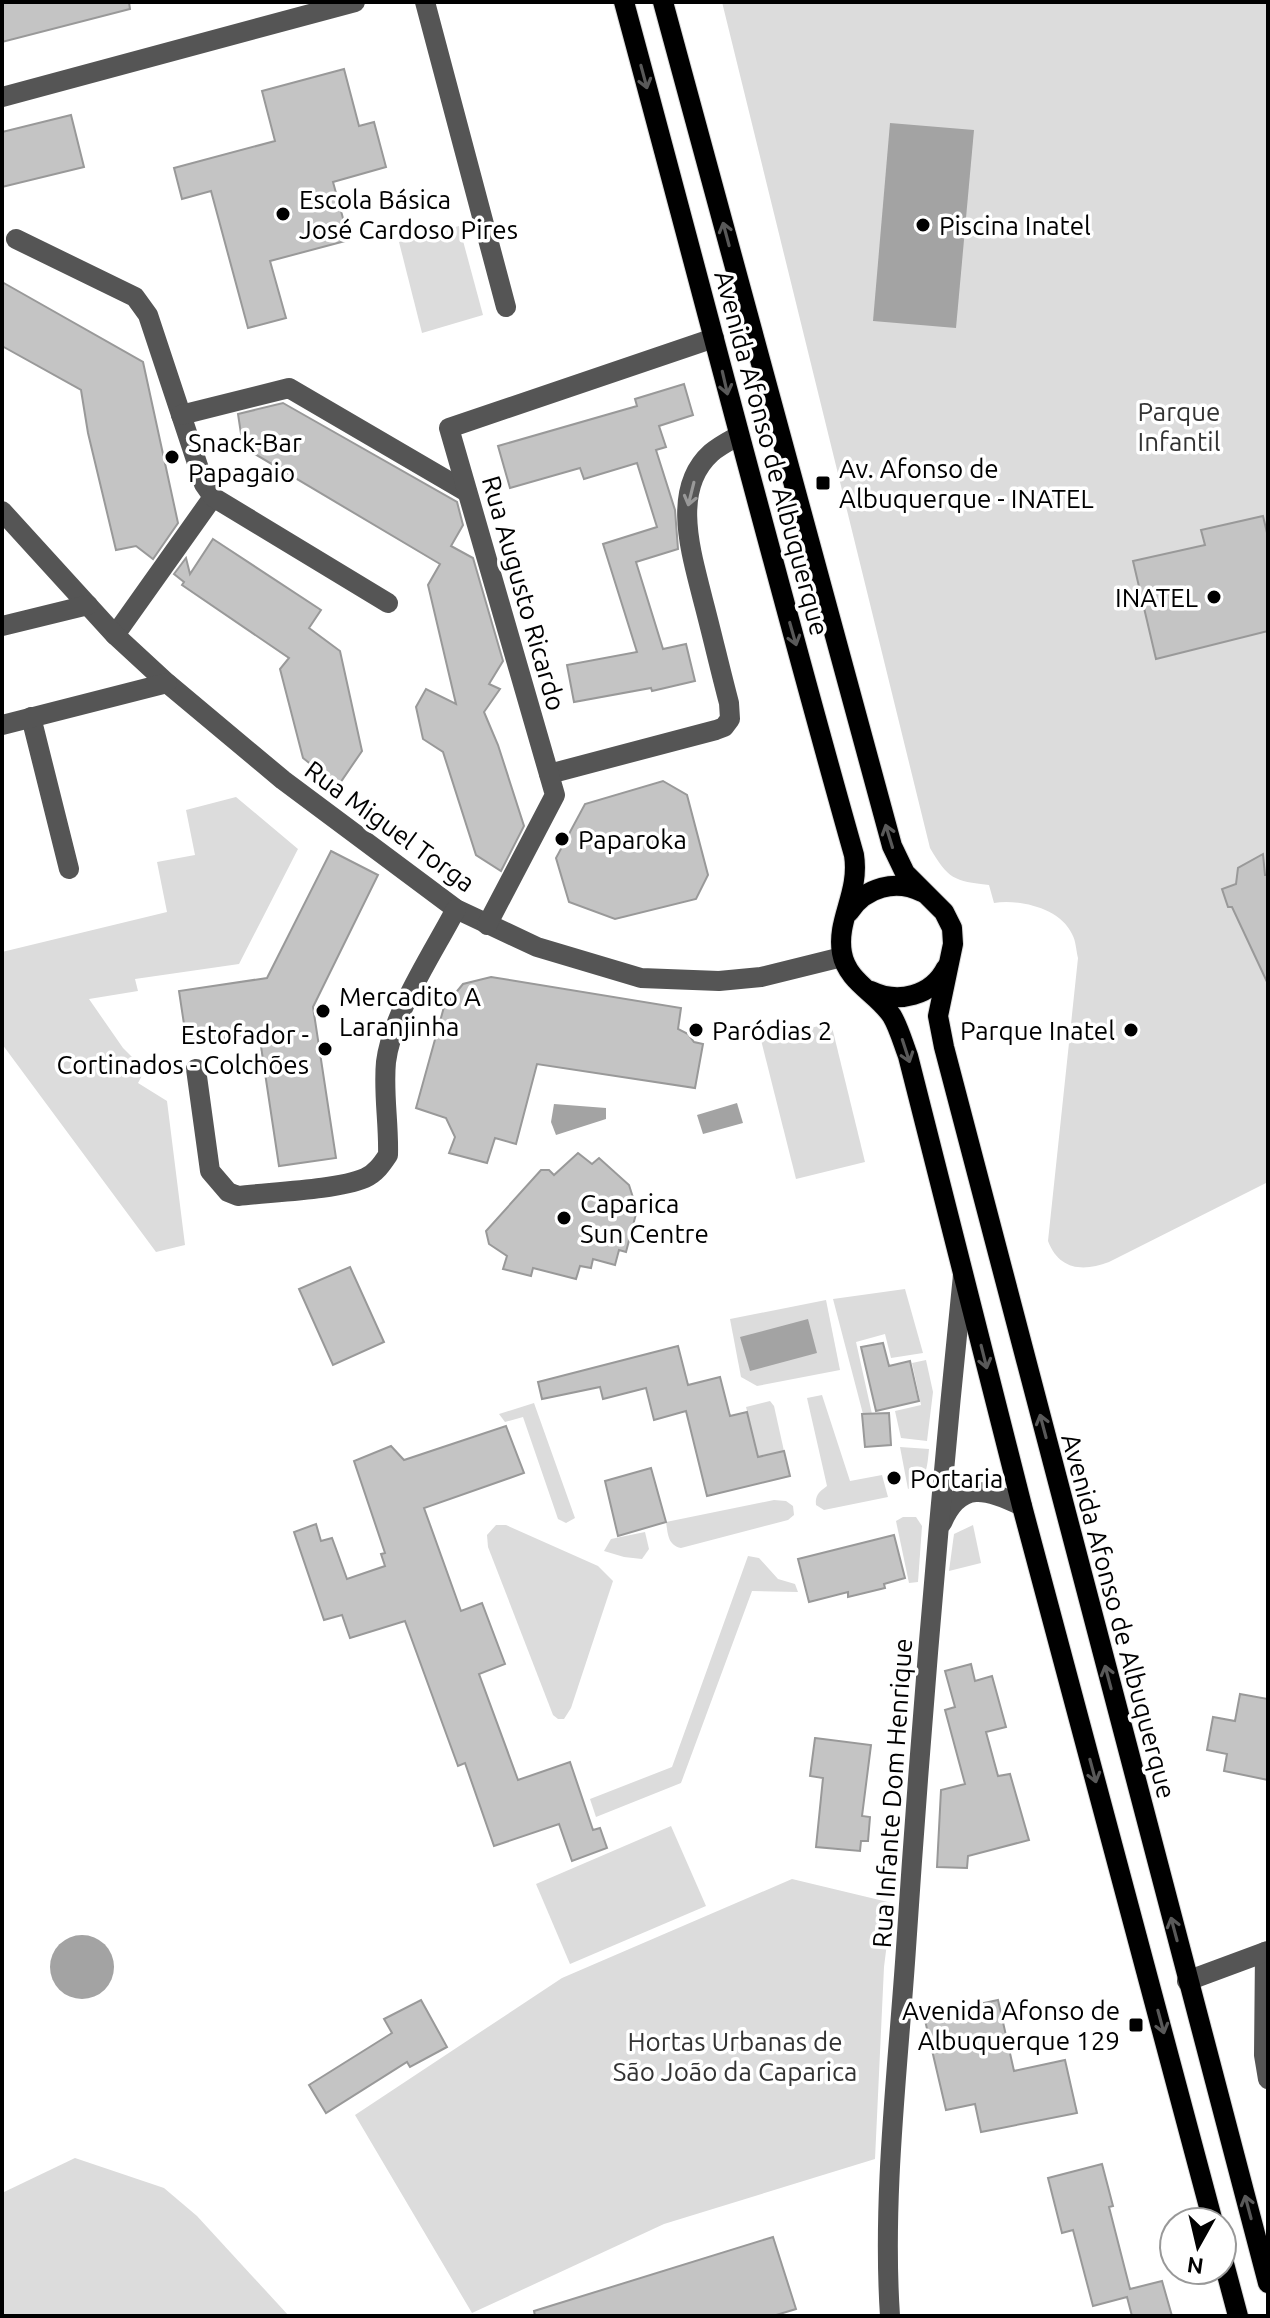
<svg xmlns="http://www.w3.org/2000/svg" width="1270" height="2318" font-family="Ubuntu,sans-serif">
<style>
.green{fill:#dcdcdc}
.water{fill:#a3a3a3}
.building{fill:#c4c4c4;stroke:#999;stroke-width:2}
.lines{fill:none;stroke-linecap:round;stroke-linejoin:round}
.major-casing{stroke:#dbdbdb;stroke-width:22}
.minor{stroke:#555;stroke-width:20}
.major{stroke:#000;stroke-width:20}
.oneway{stroke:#595959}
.oneway2{stroke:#999}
.poi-dot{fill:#000;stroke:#fff;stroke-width:3}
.labels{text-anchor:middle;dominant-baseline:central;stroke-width:7;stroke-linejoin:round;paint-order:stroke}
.poi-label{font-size:26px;fill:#000;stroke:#fff;text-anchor:start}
.park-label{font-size:26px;fill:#333;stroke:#fff}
.street-label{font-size:26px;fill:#000;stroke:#fff}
</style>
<rect width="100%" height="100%" fill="#fff"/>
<g class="green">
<path d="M722,2H1268V1182L1109,1262C1083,1272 1059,1270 1048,1241L1078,958C1076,950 1076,941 1072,934C1060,908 1019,899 994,903L989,885C954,881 948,879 930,848Z"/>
<path d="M459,226L483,315L422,333L399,242Z"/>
<path d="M236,797L298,849L239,964L135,979L138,991L89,999L123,1048L145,1070L138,1083L167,1101L185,1245L156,1252L2,1044V952L167,912L157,862L195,855L186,810Z"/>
<path d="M831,1023L865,1162L796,1179L761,1040Z"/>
<path d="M905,1289L923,1353L891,1358L885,1334L856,1342L872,1414H863L833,1299Z"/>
<path d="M826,1300L840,1370L757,1386L741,1377L730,1319Z"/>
<path d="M926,1360L933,1392L927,1441L901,1438L895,1411L921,1405L912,1363Z"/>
<path d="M822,1395L850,1481L882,1475L888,1497L824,1510L816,1505C815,1495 819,1492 827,1486L807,1398Z"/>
<path d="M770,1401L774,1406L784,1451L758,1457L746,1407Z"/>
<path d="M534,1403L575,1518L566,1523L558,1519L523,1417L505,1422L499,1414Z"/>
<path d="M900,1447L929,1449C927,1469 927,1480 908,1489Z"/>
<path d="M774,1500L786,1501L793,1506L794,1515L788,1520L681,1548C668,1545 668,1535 666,1522Z"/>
<path d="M903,1517H916L922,1526L918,1582L909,1583L896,1521Z"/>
<path d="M496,1525H506L598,1566L613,1581L571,1708L564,1719H558L553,1715L488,1547L487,1535Z"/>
<path d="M973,1525L981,1563L949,1571L954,1534Z"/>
<path d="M645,1532L649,1549L642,1559L624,1557L604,1551L611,1539Z"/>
<path d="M748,1556L759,1558L778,1579L795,1584L798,1592L752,1591L681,1783L596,1817L590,1799L672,1767Z"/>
<path d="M671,1826L706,1906L570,1964L536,1884Z"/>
<path d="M792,1879L892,1903L884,1967L875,2159L664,2224L472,2313L355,2115L562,1978Z"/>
<path d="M75,2158L164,2188L197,2216L289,2316H2V2193Z"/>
</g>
<g class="water">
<path d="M890,123L974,130L956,328L873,321Z"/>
<path d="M737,1103L743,1123L703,1134L697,1115Z"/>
<path d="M554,1104L606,1108V1119L556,1135L551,1122Z"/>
<path d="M808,1319L817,1353L750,1371L740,1337Z"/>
<circle cx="82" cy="1967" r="32"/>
</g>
<g class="building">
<path d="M2,2H129L130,9L2,42Z"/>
<path d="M344,69L359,126L374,122L386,167L333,182L349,240L270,261L286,318L248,328L211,191L182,199L174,168L275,141L262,91Z"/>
<path d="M71,115L84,167L2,187V132Z"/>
<path d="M2,282L143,362L178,523L153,559L136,546L116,550L88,433L81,390L2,346Z"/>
<path d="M684,384L693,415L659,426L666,447L656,450L675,510L678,549L636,562L663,649L686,644L695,681L652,691L651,688L574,702L567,665L637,652L603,544L657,527L637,463L584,479L580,468L510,488L498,446L637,406L635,399Z"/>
<path d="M283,403L457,502L463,525L451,546L473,558L503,661L489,684L500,689L484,712L498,745L524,826L501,871L476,855L443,752L423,739L416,707L426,689L456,704L428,585L440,564L243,447L238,414Z"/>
<path d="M1263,516L1268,537V631L1156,659L1133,561L1205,545L1201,530Z"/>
<path d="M213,539L321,610L309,628L340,651L362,751L338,786L303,758L280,669L289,658L182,585L184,582L174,574L186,558L190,574Z"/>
<path d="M663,781L687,795L708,875L696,899L615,919L569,902L556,858L585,804Z"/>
<path d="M331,851L378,875L313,1007L336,1158L279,1166L259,1033L187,1044L179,991L267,978Z"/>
<path d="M1263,854L1265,875H1268V984L1232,907H1228L1222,889L1236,884L1238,868Z"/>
<path d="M491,977L681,1008L678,1029L688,1034L694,1042L703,1044L695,1088L537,1064L516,1144L495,1138L487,1163L449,1153L455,1137L446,1118L416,1108L444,1007L463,984Z"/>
<path d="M578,1153L592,1164L599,1158L629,1185L637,1210L626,1252L619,1250L615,1265L593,1259L591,1268L580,1266L576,1279L533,1268L531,1276L503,1269L507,1256L489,1244L486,1231L541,1170H549L554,1175Z"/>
<path d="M350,1267L384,1342L333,1365L299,1289Z"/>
<path d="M883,1343L889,1366L910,1361L919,1401L876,1411L861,1347Z"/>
<path d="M678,1346L688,1385L720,1377L730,1416L747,1412L758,1457L784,1451L790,1476L707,1496L686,1411L654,1420L646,1388L603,1399L600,1387L542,1399L538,1382Z"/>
<path d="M889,1413L891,1445L865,1447L862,1414Z"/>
<path d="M506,1426L524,1473L424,1508L461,1611L482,1603L505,1664L479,1674L518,1780L570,1762L593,1830L600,1828L607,1848L572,1861L559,1824L494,1846L465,1763L458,1766L405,1621L350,1638L342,1615L324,1620L294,1532L316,1524L321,1541L332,1538L347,1579L385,1566L381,1554L385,1553L354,1461L391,1446L404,1460Z"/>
<path d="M651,1468L666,1522L618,1536L605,1481Z"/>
<path d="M894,1535L905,1578L884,1584L885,1588L848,1597V1592L809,1602L798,1559Z"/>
<path d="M971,1664L975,1681L992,1676L1006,1727L986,1732L998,1776L1010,1774L1029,1840L968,1856L967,1868L937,1867L941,1790L965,1784L945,1710L955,1707L945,1671Z"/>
<path d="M1240,1694L1268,1699V1780L1224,1771L1227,1754L1207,1750L1213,1717L1235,1721Z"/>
<path d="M815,1738L871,1745L862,1816L870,1817L868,1841H861L860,1851L816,1847L823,1778L810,1776Z"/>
<path d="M421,2000L447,2047L410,2067L407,2062L326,2113L309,2085L392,2033L384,2019Z"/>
<path d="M998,2000L1014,2071L1065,2060L1077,2113L981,2132L975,2104L946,2110L924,2016Z"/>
<path d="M1102,2164L1113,2206L1109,2207L1130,2289L1162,2281L1172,2316H1132L1127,2297L1093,2306L1073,2230L1062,2233L1048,2178Z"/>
<path d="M773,2237L796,2309L773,2316H535L534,2311Z"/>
</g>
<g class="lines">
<g class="major-casing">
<g id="major">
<path d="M624,2C701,286 774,572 854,855C860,893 836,920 842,953C847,982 877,993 892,1016C899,1028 903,1043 908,1056L1022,1506L1213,2222"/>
<path d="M663,2L892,846L905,873L944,912L952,928L953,944L938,1016L944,1047L1268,2283"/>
<path d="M849,912C865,887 896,879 922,892"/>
<path d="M871,991C898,1004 932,996 946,968"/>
<path d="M1222,2256L1238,2316"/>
</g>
</g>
<g class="minor">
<path d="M425,2L506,307"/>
<path d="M2,97L355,2"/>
<path d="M16,239L135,297L148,315L204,484L213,497L115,635"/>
<path d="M181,415L289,388L467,492"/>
<path d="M213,497L388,603"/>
<path d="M2,511L115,635L167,683L283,780L456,909L537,947L641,978L719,981L761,977L842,957"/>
<path d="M2,626L88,605"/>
<path d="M31,717L69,869"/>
<path d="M2,725L167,683"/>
<path d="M549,774L716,730L724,727L730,719L729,703C720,669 712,634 703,600C692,555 670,490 711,453C719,446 729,441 738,436"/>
<path d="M487,925L555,795L449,428L714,338"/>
<path d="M196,1069L210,1171L228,1192L238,1196C271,1192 337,1190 365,1178C376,1173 382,1164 388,1155C389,1124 383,1092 386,1062C392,1014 433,953 456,909"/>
<path d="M942,1523C960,1480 987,1489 1022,1506"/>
<path d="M1265,1952L1264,2055L1268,2079"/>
<path d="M1187,1981L1268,1951"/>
<path d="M890,2316C882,2196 898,2068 906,1948C921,1723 940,1499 963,1275"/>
</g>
<use href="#major" class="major"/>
</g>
<defs><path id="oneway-shaft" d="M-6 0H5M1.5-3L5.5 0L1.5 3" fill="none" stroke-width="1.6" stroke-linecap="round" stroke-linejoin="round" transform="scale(2)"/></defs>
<g class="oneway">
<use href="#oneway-shaft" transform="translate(644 77) rotate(75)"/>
<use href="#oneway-shaft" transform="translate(726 234) rotate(-105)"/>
<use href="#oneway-shaft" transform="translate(725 383) rotate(77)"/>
<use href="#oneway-shaft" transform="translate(793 634) rotate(74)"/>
<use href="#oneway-shaft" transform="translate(889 836) rotate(-107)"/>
<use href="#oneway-shaft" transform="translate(906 1051) rotate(72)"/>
<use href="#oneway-shaft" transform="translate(984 1357) rotate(76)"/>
<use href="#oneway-shaft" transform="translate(1043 1426) rotate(-105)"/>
<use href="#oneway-shaft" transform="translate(1108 1677) rotate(-105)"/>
<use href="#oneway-shaft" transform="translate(1093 1771) rotate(75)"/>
<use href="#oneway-shaft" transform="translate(1174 1929) rotate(-105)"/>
<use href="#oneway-shaft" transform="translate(1161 2022) rotate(75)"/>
<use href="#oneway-shaft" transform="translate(1248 2207) rotate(-105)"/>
</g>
<use class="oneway2" href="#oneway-shaft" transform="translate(691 494) rotate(104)"/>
<g class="poi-dot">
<circle cx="283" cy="214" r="8"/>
<circle cx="923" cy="225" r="8"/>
<circle cx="172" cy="457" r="8"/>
<rect x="815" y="475" width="16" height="16" rx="4"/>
<circle cx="1214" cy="597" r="8"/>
<circle cx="562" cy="839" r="8"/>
<circle cx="323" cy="1011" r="8"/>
<circle cx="696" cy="1030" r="8"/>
<circle cx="1131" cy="1030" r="8"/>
<circle cx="325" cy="1049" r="8"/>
<circle cx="564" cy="1218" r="8"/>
<circle cx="894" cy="1478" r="8"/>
<rect x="1128" y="2017" width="16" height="16" rx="4"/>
</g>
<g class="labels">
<g class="poi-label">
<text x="299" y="199">Escola Básica<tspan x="299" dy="30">José Cardoso Pires</tspan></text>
<text x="939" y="225">Piscina Inatel</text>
<text x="188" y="442">Snack-Bar<tspan x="188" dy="30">Papagaio</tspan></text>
<text x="839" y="468">Av. Afonso de<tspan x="839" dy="30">Albuquerque - INATEL</tspan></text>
<text x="1198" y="597" text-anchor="end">INATEL</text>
<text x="578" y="839">Paparoka</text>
<text x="339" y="996">Mercadito A<tspan x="339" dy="30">Laranjinha</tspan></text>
<text x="712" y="1030">Paródias 2</text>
<text x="1115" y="1030" text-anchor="end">Parque Inatel</text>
<text x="309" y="1034" text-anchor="end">Estofador -<tspan x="309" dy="30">Cortinados - Colchões</tspan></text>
<text x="580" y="1203">Caparica<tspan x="580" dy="30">Sun Centre</tspan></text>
<text x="910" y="1478">Portaria</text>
<text x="1120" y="2010" text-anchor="end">Avenida Afonso de<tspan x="1120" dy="30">Albuquerque 129</tspan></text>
</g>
<g class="park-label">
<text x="1179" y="411">Parque<tspan x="1179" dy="30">Infantil</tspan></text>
<text x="735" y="2041">Hortas Urbanas de<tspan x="735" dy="30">São João da Caparica</tspan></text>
</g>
<g class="street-label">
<text transform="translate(772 453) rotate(75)">Avenida Afonso de Albuquerque</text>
<text transform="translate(524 593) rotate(74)">Rua Augusto Ricardo</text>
<text transform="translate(390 826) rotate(36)">Rua Miguel Torga</text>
<text transform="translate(1119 1616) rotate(75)">Avenida Afonso de Albuquerque</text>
<text transform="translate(892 1793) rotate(-86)">Rua Infante Dom Henrique</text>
</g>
</g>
<rect width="1270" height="2318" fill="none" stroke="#000000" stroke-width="8"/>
<g transform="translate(1198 2246) rotate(188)"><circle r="38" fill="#ffffff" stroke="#999999" stroke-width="2"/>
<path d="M0-6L14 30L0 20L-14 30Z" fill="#000000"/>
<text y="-12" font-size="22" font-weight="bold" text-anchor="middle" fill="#000000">N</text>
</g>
</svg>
